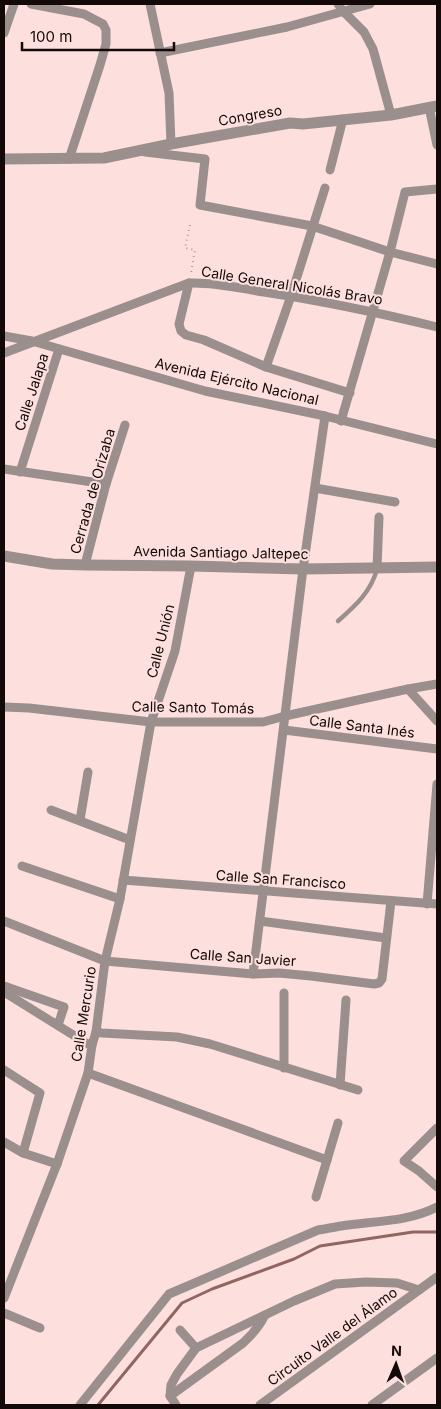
<svg xmlns="http://www.w3.org/2000/svg" width="441" height="1409" font-family="Inter,sans-serif">
<style>
.lines{fill:none;stroke-linecap:round;stroke-linejoin:round}
.stream{stroke:#916562;stroke-width:3}
.path{stroke:#b19b98;stroke-width:2;stroke-dasharray:1 4;stroke-linecap:butt}
.service{stroke:#9b8f8e;stroke-width:4.5}
.minor{stroke:#9b8f8e;stroke-width:9}
.tertiary{stroke:#9b8f8e;stroke-width:11}
.labels{text-anchor:middle;dominant-baseline:central;stroke-width:4;stroke-linejoin:round;paint-order:stroke}
.street-label{font-size:14px;fill:#120908;stroke:#fde0dd}
</style>
<rect width="100%" height="100%" fill="#fde0dd"/>
<g class="lines">
<path class="stream" d="M98,1405L182,1303L212,1289L294,1259L320,1246L413,1232H437"/>
<path class="path" d="M190,225L185,248L195,250L191,273"/>
<path class="service" d="M338,621C355,606 371,592 377,569"/>
<g class="minor">
<path d="M31,4L84,14L103,24L106,30V44L100,65L69,159"/>
<path d="M150,4L169,93L171,144"/>
<path d="M338,4L343,11L364,32L373,49L391,115"/>
<path d="M4,33L14,4"/>
<path d="M160,53L287,27L370,4"/>
<path d="M429,107L437,145"/>
<path d="M145,152L205,159L200,205L312,226L390,252L437,264"/>
<path d="M330,170L343,119"/>
<path d="M189,283L179,324L181,331L186,335L204,340L266,367L350,393"/>
<path d="M4,336L32,341L205,391L325,416L437,444"/>
<path d="M4,353L189,283C214,282 239,288 264,292C323,301 380,313 437,327"/>
<path d="M266,367L291,296L325,188"/>
<path d="M341,421L390,252L405,192L437,189"/>
<path d="M4,469L106,484"/>
<path d="M20,472L59,349"/>
<path d="M315,488L395,502"/>
<path d="M85,565L106,484L125,425"/>
<path d="M377,568L379,517"/>
<path d="M408,689L437,721"/>
<path d="M4,707L29,708L151,722H263L285,716L408,689L437,684"/>
<path d="M284,730L437,749"/>
<path d="M51,810L130,840"/>
<path d="M80,820L88,772"/>
<path d="M22,866L120,899"/>
<path d="M123,880L437,904"/>
<path d="M427,904L437,784"/>
<path d="M4,921L105,961L253,974L279,973L311,976L374,984L379,983L382,979L391,901"/>
<path d="M260,921L386,938"/>
<path d="M253,974L303,569L325,416"/>
<path d="M4,986L64,1007L58,1025"/>
<path d="M4,992L86,1043L92,1045"/>
<path d="M96,1032L102,1033L177,1037L210,1044L358,1090"/>
<path d="M284,1068V993"/>
<path d="M4,1070L40,1093L23,1153"/>
<path d="M88,1073L327,1160"/>
<path d="M340,1085L346,1000"/>
<path d="M437,1128L404,1161L419,1171L437,1187"/>
<path d="M4,1142L23,1153L57,1164"/>
<path d="M316,1197L338,1123"/>
<path d="M4,1298L57,1164L88,1073L92,1045L96,1032L105,961L120,899L151,722L175,651L191,566"/>
<path d="M4,1313L40,1328"/>
<path d="M180,1330L196,1348"/>
<path d="M170,1396L243,1343C252,1335 259,1327 265,1315"/>
<path d="M80,1405L169,1294L318,1230C326,1229 334,1227 341,1226C374,1221 408,1222 437,1207"/>
<path d="M176,1405L170,1396L171,1385L177,1374L196,1348L294,1301L335,1284L366,1282L397,1283L419,1290"/>
<path d="M260,1405L437,1277"/>
<path d="M372,1405L437,1358"/>
</g>
<g class="tertiary">
<path d="M4,159L104,158L171,144L290,123L303,124L391,115L437,106"/>
<path d="M4,556L52,564L85,565L191,566L303,569L437,567"/>
</g>
</g>
<g class="labels">
<g class="street-label">
<text transform="translate(250 115) rotate(-10)">Congreso</text>
<text transform="translate(292 285) rotate(9)">Calle General Nicolás Bravo</text>
<text transform="translate(237 381) rotate(13)">Avenida Ejército Nacional</text>
<text transform="translate(31 392) rotate(-72)">Calle Jalapa</text>
<text transform="translate(92 491) rotate(-74)">Cerrada de Orizaba</text>
<text transform="translate(221 552) rotate(1)">Avenida Santiago Jaltepec</text>
<text transform="translate(160 641) rotate(-76)">Calle Unión</text>
<text transform="translate(193 707) rotate(1)">Calle Santo Tomás</text>
<text transform="translate(362 726) rotate(7)">Calle Santa Inés</text>
<text transform="translate(281 879) rotate(4)">Calle San Francisco</text>
<text transform="translate(243 957) rotate(4)">Calle San Javier</text>
<text transform="translate(83 1014) rotate(-81)">Calle Mercurio</text>
<text transform="translate(332 1336) rotate(-36)">Circuito Valle del Álamo</text>
</g>
</g>
<rect width="441" height="1409" fill="none" stroke="#120908" stroke-width="10"/>
<g transform="translate(396 1364) rotate(2)" stroke="#fde0dd" stroke-width="4" paint-order="stroke">
<path d="M0-4L9 19L0 12L-9 19Z" fill="#120908"/>
<text y="-8" font-size="14" font-weight="bold" text-anchor="middle" fill="#120908">N</text>
</g>
<path d="M22 42v8h152v-8" fill="none" stroke="#120908" stroke-width="2.5"/>
<text x="30" y="42" font-size="15" fill="#120908" stroke="#fde0dd" stroke-width="4" paint-order="stroke">100 m</text>
</svg>
